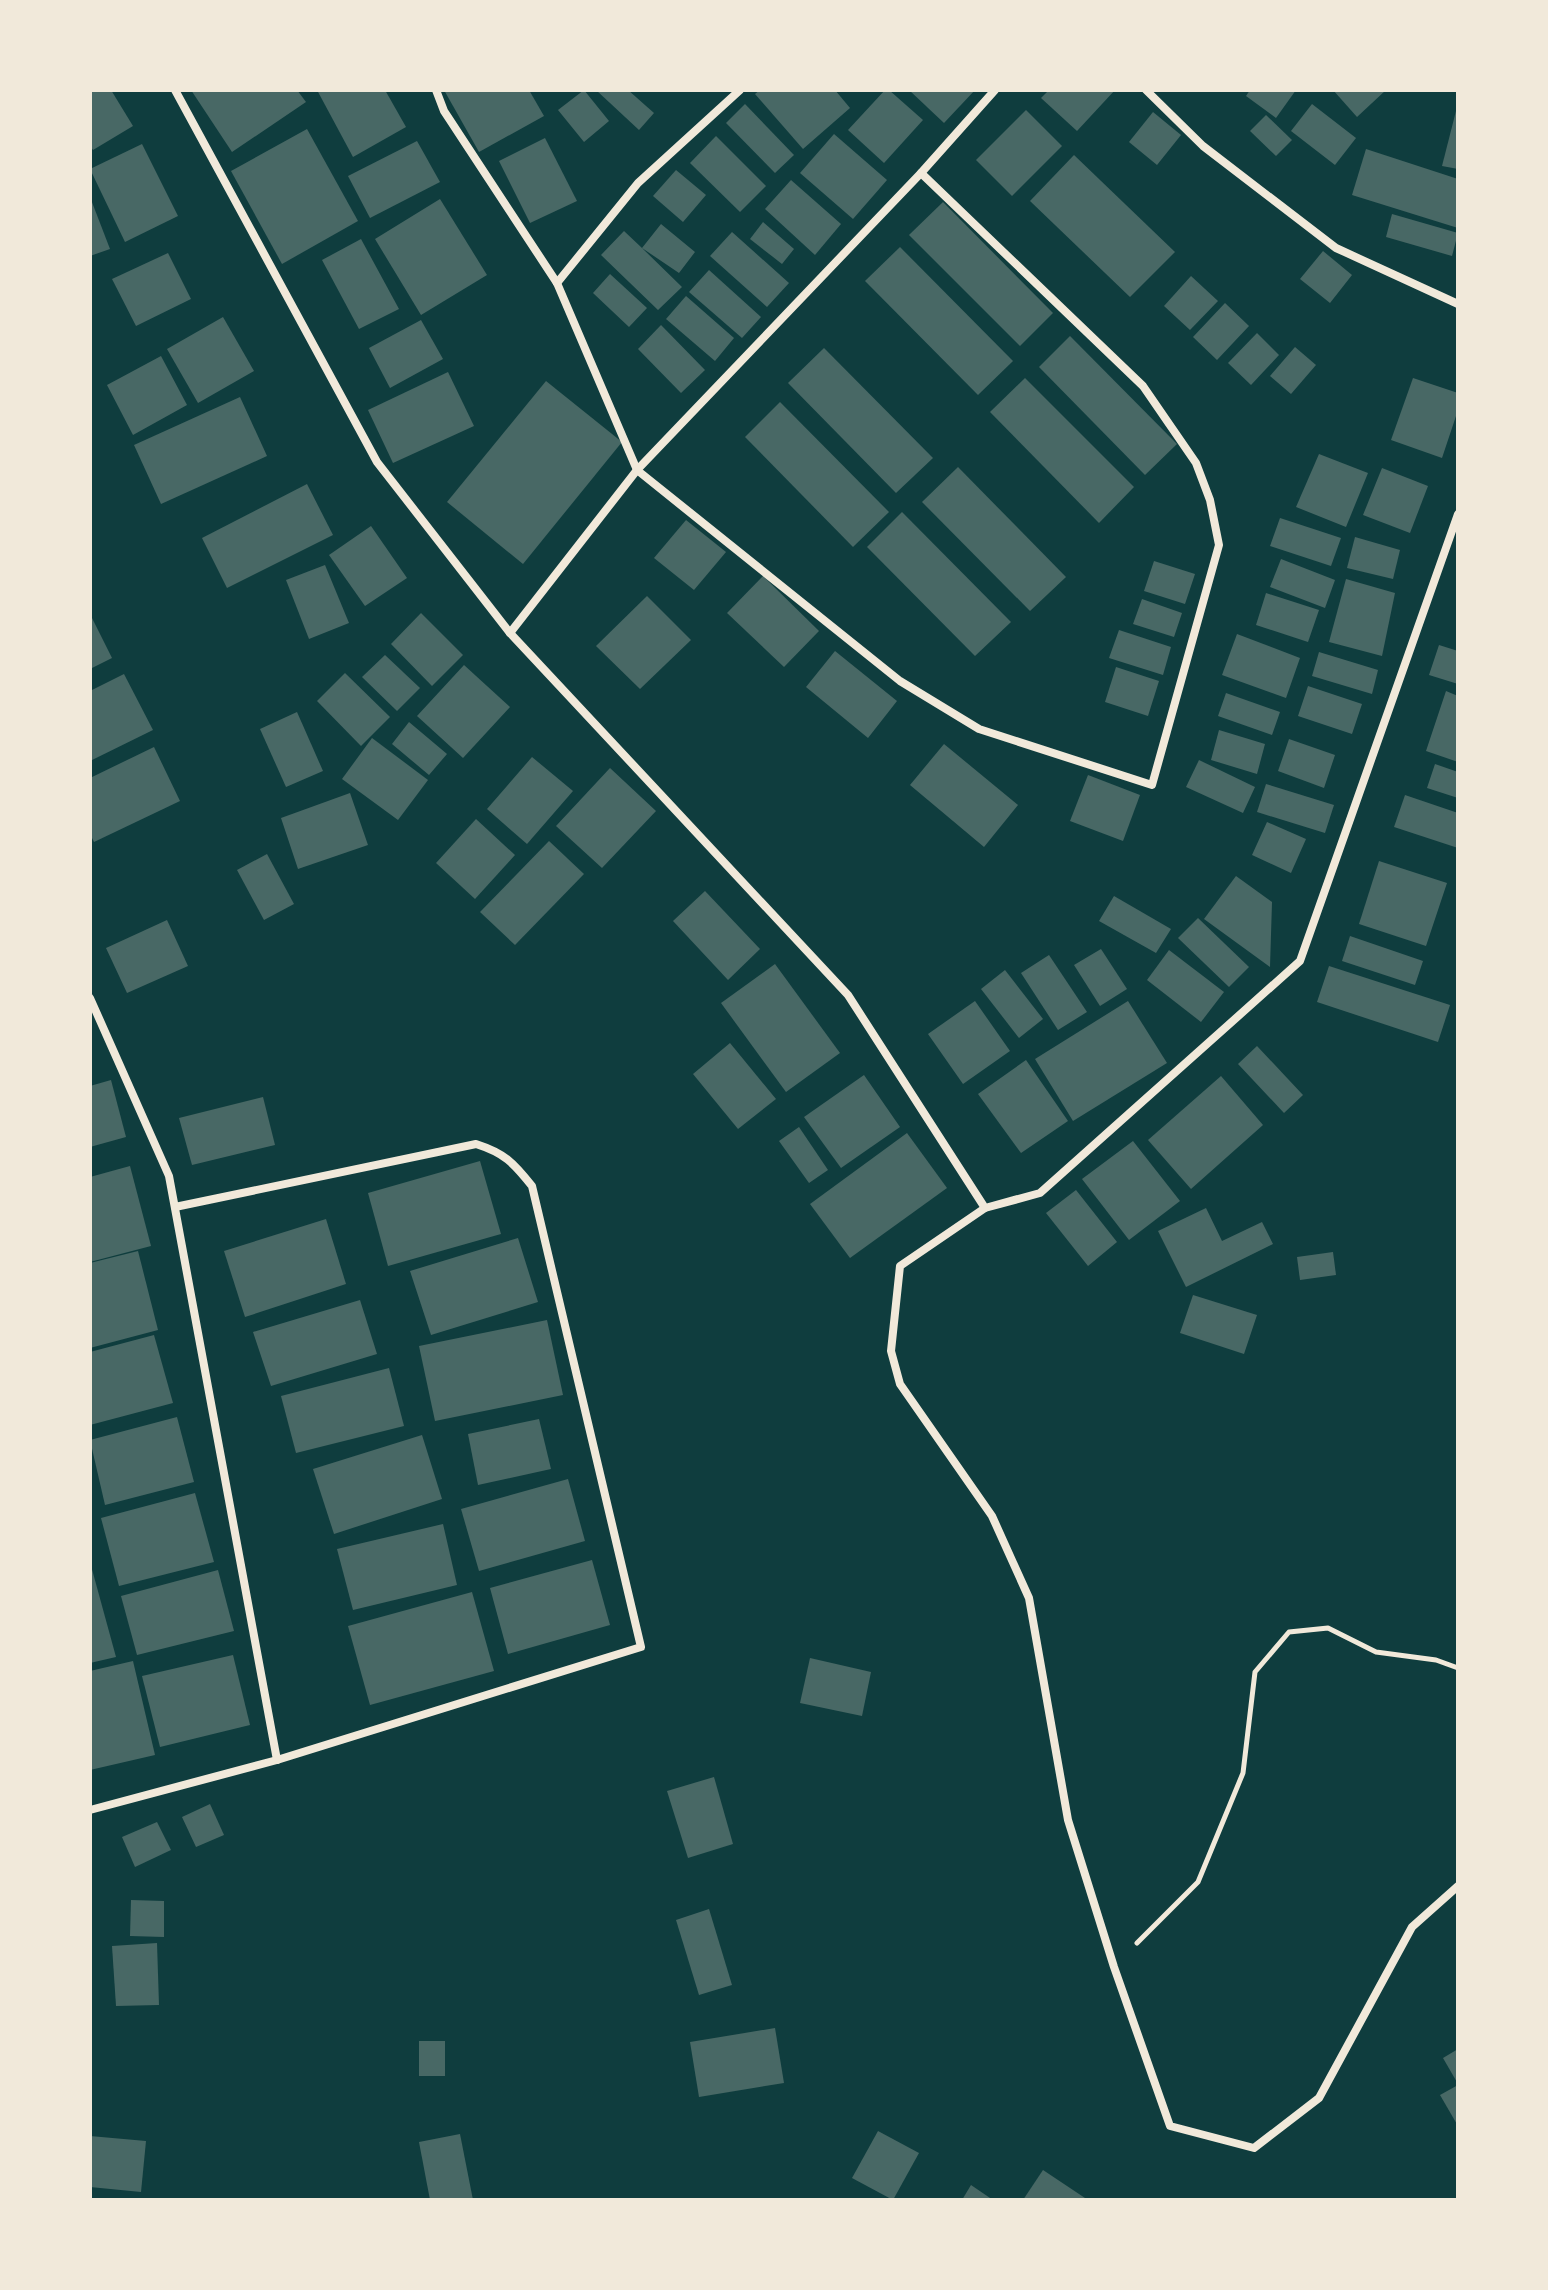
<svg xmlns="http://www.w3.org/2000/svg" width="1548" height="2290" font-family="Figtree,sans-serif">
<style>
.building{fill:#486865}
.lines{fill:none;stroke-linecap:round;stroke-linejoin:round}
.path{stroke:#f1e9da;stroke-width:5}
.minor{stroke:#f1e9da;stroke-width:8}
</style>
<rect width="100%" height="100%" fill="#0f3d3e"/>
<g class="building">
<path d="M90,90H111L133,126L93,150L90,146Z"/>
<path d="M191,90H297L306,102L232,152Z"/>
<path d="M317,90H385L406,127L353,157Z"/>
<path d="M444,90H529L544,116L479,152Z"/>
<path d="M584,90L609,121L584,142L558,110Z"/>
<path d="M596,90H628L654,113L639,130Z"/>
<path d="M760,90H835L850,108L803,149L755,94Z"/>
<path d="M885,90H889L923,120L884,163L848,130Z"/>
<path d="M909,90H975L944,123Z"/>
<path d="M1049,90H1115L1077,131L1041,98Z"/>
<path d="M1250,90H1296L1276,118L1246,96Z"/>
<path d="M1333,90H1386L1357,117Z"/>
<path d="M745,104L794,155L775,173L726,123Z"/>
<path d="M1312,104L1356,138L1335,165L1291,131Z"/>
<path d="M1457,107H1458V169L1442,166Z"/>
<path d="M1026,110L1062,146L1012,196L976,160Z"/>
<path d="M1153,112L1181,135L1157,165L1129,142Z"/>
<path d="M1266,115L1292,140L1276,156L1250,131Z"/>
<path d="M307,129L358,221L282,264L231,171Z"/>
<path d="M834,134L887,180L853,219L800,173Z"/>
<path d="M716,136L766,186L740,212L690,163Z"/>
<path d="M545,138L577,201L530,223L499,161Z"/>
<path d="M417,141L440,182L370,218L348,176Z"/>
<path d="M142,144L178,216L125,242L90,169Z"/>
<path d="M1366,149L1458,179V228L1352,195Z"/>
<path d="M1074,155L1175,252L1130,297L1030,201Z"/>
<path d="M676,170L706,195L683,222L653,196Z"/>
<path d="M791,180L841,224L815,255L765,209Z"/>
<path d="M90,197L110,249L90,256Z"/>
<path d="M440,199L487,275L421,315L375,239Z"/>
<path d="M943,202L1053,313L1020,346L909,235Z"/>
<path d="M1392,214L1458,233L1452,256L1386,237Z"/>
<path d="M763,222L794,249L782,264L750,239Z"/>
<path d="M661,224L695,252L679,273L642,248L682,287L658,310L601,255L624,231L642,248Z"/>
<path d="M732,232L789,283L767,307L710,256Z"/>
<path d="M361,239L399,309L359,329L322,260Z"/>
<path d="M900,247L1013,361L978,395L865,281Z"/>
<path d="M1323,251L1352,275L1330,303L1300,279Z"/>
<path d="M168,253L191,299L136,326L112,279Z"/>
<path d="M709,270L761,317L742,338L689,292Z"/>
<path d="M610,274L647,308L629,327L593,293Z"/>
<path d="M1191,276L1218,301L1190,330L1164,306Z"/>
<path d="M686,296L734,338L715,361L666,319Z"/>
<path d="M1225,303L1249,326L1217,360L1193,337Z"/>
<path d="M223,317L254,371L198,403L167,349Z"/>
<path d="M421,320L443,359L390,388L369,348Z"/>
<path d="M661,325L705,370L681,393L638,349Z"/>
<path d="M1257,333L1279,355L1251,385L1228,363Z"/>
<path d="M1070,336L1177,444L1145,475L1039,367Z"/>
<path d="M1295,347L1316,365L1291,394L1270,376Z"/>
<path d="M824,348L933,458L896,493L788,383Z"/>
<path d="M161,356L187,405L133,435L107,385Z"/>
<path d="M448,372L474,426L393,463L368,410Z"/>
<path d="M1025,378L1134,487L1099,523L990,412Z"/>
<path d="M1413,378L1458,393V410L1442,458L1391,440Z"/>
<path d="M546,381L622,442L523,564L447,502Z"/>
<path d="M240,397L267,456L161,504L134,445Z"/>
<path d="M780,402L889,512L853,547L745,437Z"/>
<path d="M1319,454L1368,473L1346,527L1296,507Z"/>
<path d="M958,467L1066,577L1030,611L922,502Z"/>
<path d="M1382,468L1428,486L1410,533L1363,515Z"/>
<path d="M307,484L333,535L227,588L202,538Z"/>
<path d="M902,512L1011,622L975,656L867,547Z"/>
<path d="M1280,518L1341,538L1331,566L1270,546Z"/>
<path d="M686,520L726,552L694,590L654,558Z"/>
<path d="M371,526L407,578L365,606L329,555Z"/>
<path d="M1355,537L1400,550L1393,579L1347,568Z"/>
<path d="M1281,559L1335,580L1325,608L1270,587Z"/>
<path d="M1154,561L1195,574L1185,604L1144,591Z"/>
<path d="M325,565L349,623L309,639L286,580Z"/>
<path d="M763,576L819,631L784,667L727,613Z"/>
<path d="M1346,579L1395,593L1382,656L1329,642Z"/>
<path d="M1266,593L1319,610L1308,642L1256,625Z"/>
<path d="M647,596L691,640L640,689L596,646Z"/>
<path d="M1142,599L1182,613L1174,637L1133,624Z"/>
<path d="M421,613L463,655L432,686L391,644Z"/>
<path d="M90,614L112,658L90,669Z"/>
<path d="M1119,630L1171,647L1163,675L1109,658Z"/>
<path d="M1237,634L1300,658L1286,698L1222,675Z"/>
<path d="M1439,645L1458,651V684L1429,675Z"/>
<path d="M835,651L897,701L868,738L806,687Z"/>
<path d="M1319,652L1378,670L1372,694L1312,676Z"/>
<path d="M385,655L420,688L397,711L362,677Z"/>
<path d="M464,665L510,707L463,758L417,716Z"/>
<path d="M1116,667L1159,681L1148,716L1105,702Z"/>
<path d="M345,673L390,717L361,746L317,701Z"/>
<path d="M124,674L153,730L90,761V691Z"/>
<path d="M1308,686L1362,704L1352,734L1298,716Z"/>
<path d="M1446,691L1458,696V762L1426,751Z"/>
<path d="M1226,693L1280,712L1272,735L1218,716Z"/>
<path d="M297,712L323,771L286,787L260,729Z"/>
<path d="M409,722L447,754L429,775L392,744Z"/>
<path d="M1219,730L1265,744L1257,774L1211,760Z"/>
<path d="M372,738L428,780L398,820L342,779Z"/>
<path d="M1289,739L1335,755L1324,788L1278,771Z"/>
<path d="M944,744L1018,805L984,847L910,785Z"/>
<path d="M154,747L180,801L94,842L90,834V778Z"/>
<path d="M532,757L573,791L527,844L487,809Z"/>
<path d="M1199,760L1255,787L1243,813L1186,787Z"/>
<path d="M1435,764L1458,772V798L1427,788Z"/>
<path d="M610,768L656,811L602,868L556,826Z"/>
<path d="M1088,775L1140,795L1123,841L1070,821Z"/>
<path d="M1266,784L1334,805L1325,833L1257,812Z"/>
<path d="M350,793L368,845L298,869L281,818Z"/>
<path d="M1405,795L1458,813V848L1394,827Z"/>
<path d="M476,819L515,855L475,899L436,863Z"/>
<path d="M1267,822L1306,839L1291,873L1252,855Z"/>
<path d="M549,841L584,874L515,945L480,912Z"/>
<path d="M267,854L294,904L264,920L237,870Z"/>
<path d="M1379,861L1447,883L1426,946L1359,924Z"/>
<path d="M1236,876L1272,902L1270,967L1204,919Z"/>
<path d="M705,891L760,949L728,980L673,921Z"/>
<path d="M1114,896L1171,929L1156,953L1099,921Z"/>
<path d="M1198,918L1249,967L1229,987L1178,938Z"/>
<path d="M167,920L188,966L127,993L106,948Z"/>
<path d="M1350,936L1423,961L1415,985L1342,961Z"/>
<path d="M1101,949L1127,989L1100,1006L1074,965Z"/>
<path d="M1169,950L1224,992L1201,1022L1147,980Z"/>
<path d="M1049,955L1087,1012L1058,1030L1021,973Z"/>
<path d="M775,964L840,1053L786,1092L721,1003Z"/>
<path d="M1329,966L1450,1005L1438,1042L1317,1002Z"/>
<path d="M1005,970L1043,1019L1019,1038L981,989Z"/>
<path d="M975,1001L1010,1051L963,1084L928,1034Z"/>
<path d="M1128,1001L1167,1063L1073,1121L1035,1059Z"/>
<path d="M730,1043L776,1099L738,1129L693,1074Z"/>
<path d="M1257,1046L1303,1095L1284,1113L1238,1064Z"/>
<path d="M1026,1060L1068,1121L1021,1153L978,1094Z"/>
<path d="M864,1075L900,1127L841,1168L804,1117Z"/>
<path d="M1221,1076L1263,1125L1191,1189L1148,1140Z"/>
<path d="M111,1080L126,1137L90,1147V1086Z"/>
<path d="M263,1097L275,1145L192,1165L179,1118Z"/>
<path d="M799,1127L828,1170L809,1183L779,1141Z"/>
<path d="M907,1133L947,1188L850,1258L810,1204Z"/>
<path d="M1133,1141L1180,1201L1129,1240L1082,1179Z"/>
<path d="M480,1161L501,1234L388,1266L368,1193Z"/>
<path d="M130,1166L151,1246L90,1262V1177Z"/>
<path d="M1076,1190L1117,1242L1088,1266L1046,1213Z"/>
<path d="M1206,1208L1222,1241L1262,1222L1273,1244L1186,1287L1158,1231Z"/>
<path d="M326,1219L346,1284L245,1317L224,1251Z"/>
<path d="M518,1238L538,1302L431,1335L410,1271Z"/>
<path d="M138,1251L158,1330L90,1348V1263Z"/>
<path d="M1333,1252L1336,1275L1300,1280L1297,1257Z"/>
<path d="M1193,1295L1257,1315L1244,1354L1180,1333Z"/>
<path d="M360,1300L377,1354L271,1386L253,1332Z"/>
<path d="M547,1320L563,1395L435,1421L419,1346Z"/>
<path d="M154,1335L173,1403L90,1425V1352Z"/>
<path d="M389,1368L404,1426L296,1453L281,1396Z"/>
<path d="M177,1417L194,1482L105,1505L90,1440Z"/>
<path d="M539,1419L551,1469L478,1485L468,1434Z"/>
<path d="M422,1435L442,1499L334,1534L313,1469Z"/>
<path d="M568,1479L585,1541L479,1571L461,1509Z"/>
<path d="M195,1493L214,1562L119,1586L101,1518Z"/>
<path d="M443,1524L457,1585L353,1610L337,1549Z"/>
<path d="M592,1560L610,1625L508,1654L490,1588Z"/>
<path d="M90,1562L116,1657L90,1663Z"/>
<path d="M218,1570L234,1631L137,1655L121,1596Z"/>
<path d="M472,1592L494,1671L370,1705L348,1626Z"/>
<path d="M233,1655L250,1725L160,1747L142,1676Z"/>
<path d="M810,1658L871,1672L862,1716L800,1703Z"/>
<path d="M133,1661L155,1755L90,1770V1671Z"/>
<path d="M714,1777L733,1844L688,1858L667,1791Z"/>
<path d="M210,1804L224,1835L196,1847L182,1817Z"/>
<path d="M157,1822L171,1850L135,1867L122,1837Z"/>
<path d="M131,1900L164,1901V1937L130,1936Z"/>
<path d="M709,1909L732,1985L699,1995L676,1920Z"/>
<path d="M157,1943L159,2005L116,2006L112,1946Z"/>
<path d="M775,2028L784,2083L699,2097L690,2042Z"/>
<rect x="419" y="2041" width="26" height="35"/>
<path d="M1458,2049V2084L1443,2058Z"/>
<path d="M1458,2085V2126L1440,2095Z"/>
<path d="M878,2131L919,2153L893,2200L852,2178Z"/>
<path d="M460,2134L473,2200H430L419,2142Z"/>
<path d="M90,2136L146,2141L141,2192L90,2187Z"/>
<path d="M1043,2170L1088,2200H1023Z"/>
<path d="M971,2185L993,2200H962Z"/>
</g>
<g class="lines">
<path class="path" d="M1137,1943L1198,1882L1243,1773L1255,1672L1289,1632L1328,1628L1376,1652L1436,1660L1458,1668"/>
<g class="minor">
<path d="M175,90L377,462L510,633L848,995L985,1208L1040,1193L1300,961L1458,514"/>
<path d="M436,90L444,111L557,283L637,470L900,681L979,729L1152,785L1219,545L1210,500L1196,463L1143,386L921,173"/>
<path d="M1146,90L1203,146L1336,248L1458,304"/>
<path d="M557,283L638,183L740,90"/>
<path d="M510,633L637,470L921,173L995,90"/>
<path d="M90,998L169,1176L277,1760"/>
<path d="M985,1208L900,1266L891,1351L900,1384L992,1516L1029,1598L1068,1820L1114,1967L1170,2126L1254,2148L1319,2098L1412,1927L1458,1886"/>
<path d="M90,1810L277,1760L641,1647L532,1186C513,1162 504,1153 476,1144L175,1207"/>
</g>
</g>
<rect width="1548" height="2290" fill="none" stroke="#f1e9da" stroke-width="184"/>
</svg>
